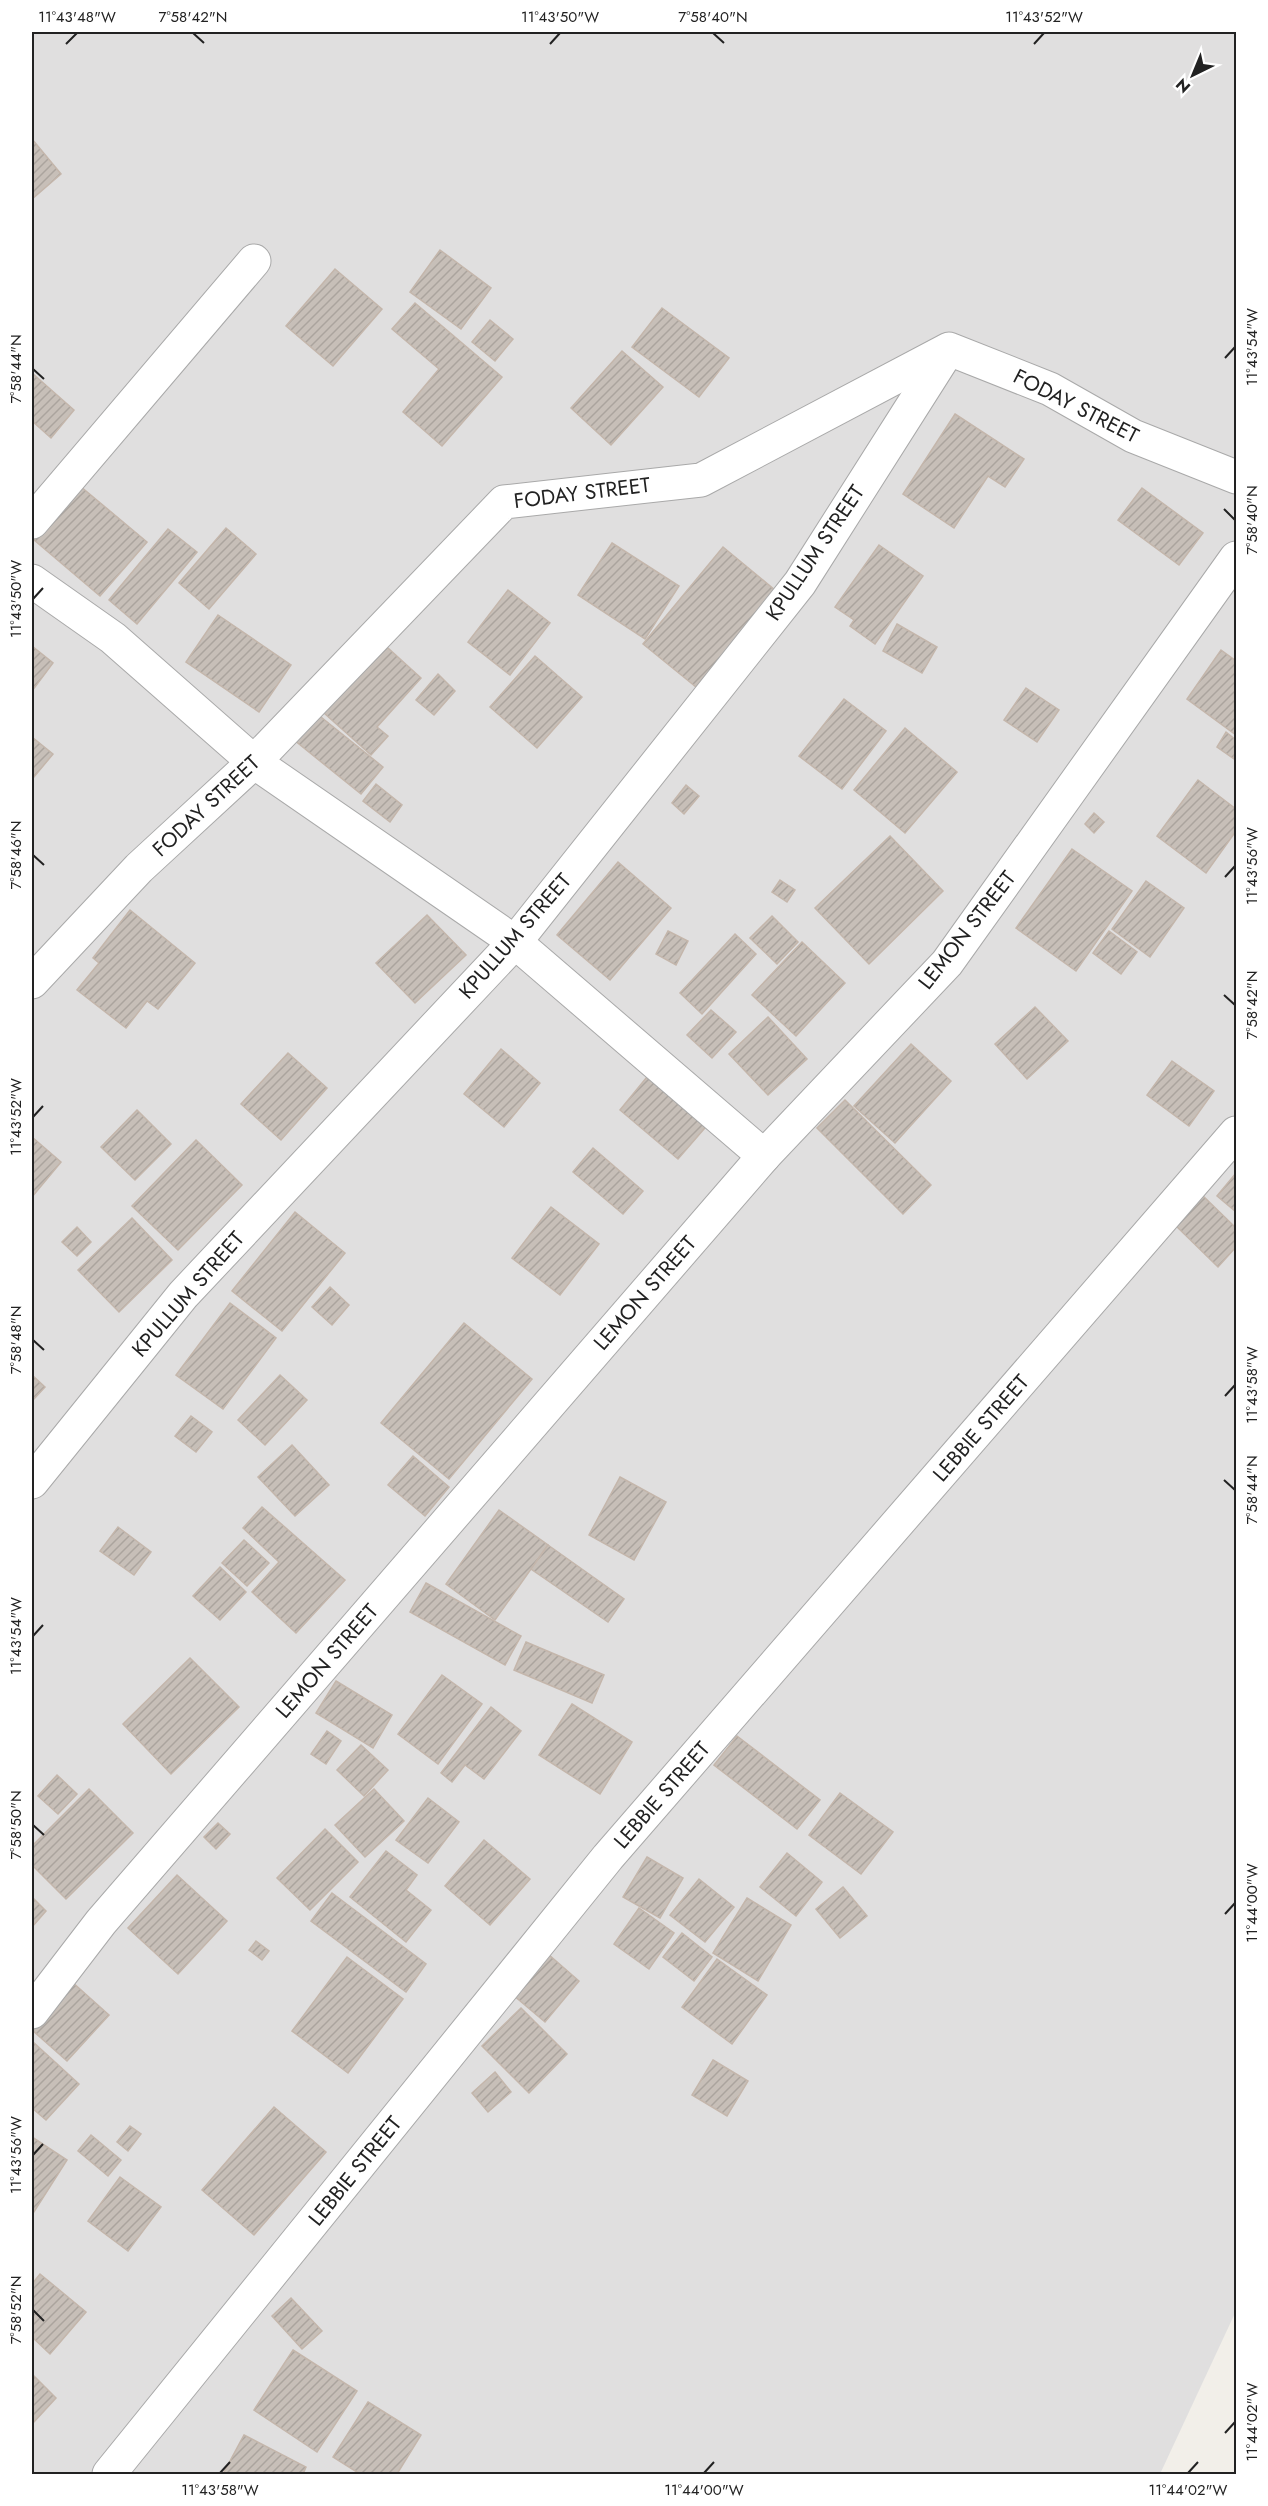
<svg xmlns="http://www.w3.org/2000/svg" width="1268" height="2506" font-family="Jost,sans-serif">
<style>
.residential{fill:#e0dfdf}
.building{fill:url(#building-hatch);stroke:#c4b6ab;stroke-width:1.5}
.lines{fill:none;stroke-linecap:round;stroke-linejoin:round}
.minor-casing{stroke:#a9a9a9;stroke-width:35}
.minor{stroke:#fff;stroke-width:33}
.ticks{fill:none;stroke:#222;stroke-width:2}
.labels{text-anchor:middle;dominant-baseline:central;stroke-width:4.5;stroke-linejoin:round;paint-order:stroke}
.street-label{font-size:21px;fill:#222;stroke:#fff}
.neatline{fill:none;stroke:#222;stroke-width:2}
.ticks-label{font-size:15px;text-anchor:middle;fill:#222}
</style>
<defs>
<pattern id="building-hatch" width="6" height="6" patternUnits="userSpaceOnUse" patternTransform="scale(1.5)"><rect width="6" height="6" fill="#c7bfb8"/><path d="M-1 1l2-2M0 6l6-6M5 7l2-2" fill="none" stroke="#aba49e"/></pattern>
</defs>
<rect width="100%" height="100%" fill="#f2efe9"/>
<path class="residential" d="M32,32H1236V2311L1160,2474H32Z"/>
<g class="building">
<path d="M32,139L61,174L32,199Z"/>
<path d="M440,250L491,288L461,329L410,292Z"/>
<path d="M335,269L382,309L333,366L286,326Z"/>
<path d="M415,303L502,377L442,446L403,412L439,369L392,329Z"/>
<path d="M662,308L729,358L699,397L632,347Z"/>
<path d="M490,320L513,339L495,361L472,342Z"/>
<path d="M622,351L663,387L611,445L571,408Z"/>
<path d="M32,373L74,410L51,438L32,421Z"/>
<path d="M955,414L1024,459L1005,487L988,476L954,528L903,494Z"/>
<path d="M80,486L147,542L100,596L34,540Z"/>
<path d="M1142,488L1203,533L1179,565L1118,520Z"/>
<path d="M226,528L256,554L209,609L179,583Z"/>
<path d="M168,529L197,552L137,624L109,600Z"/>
<path d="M612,543L679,586L645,639L578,595Z"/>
<path d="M879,545L923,576L875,644L850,626L854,620L835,607Z"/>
<path d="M723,547L775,590L696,687L643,644Z"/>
<path d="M508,590L550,623L510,675L468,642Z"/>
<path d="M218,615L291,665L259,712L186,662Z"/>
<path d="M897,624L937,647L922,673L883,651Z"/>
<path d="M377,638L421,678L377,727L388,736L371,755L315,705Z"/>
<path d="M32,646L53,663L32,691Z"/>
<path d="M1221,650L1236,661V735L1187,699Z"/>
<path d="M535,656L582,697L537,748L490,707Z"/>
<path d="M438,674L455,691L434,715L416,700Z"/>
<path d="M1026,688L1059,710L1037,742L1004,720Z"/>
<path d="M844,699L886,731L842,789L799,756Z"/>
<path d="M311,709L383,767L361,794L289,736Z"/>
<path d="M905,728L957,772L905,833L854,790Z"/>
<path d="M1226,732L1236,740L1234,759L1217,747Z"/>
<path d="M32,737L53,754L34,777L32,775Z"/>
<path d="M1198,780L1236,809V831L1206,873L1157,836Z"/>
<path d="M376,784L402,805L390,822L363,801Z"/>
<path d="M686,785L699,796L684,814L672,803Z"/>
<path d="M1094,813L1104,822L1094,833L1085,824Z"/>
<path d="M890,836L943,891L869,964L815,908Z"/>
<path d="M1072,849L1132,891L1076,971L1016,928Z"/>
<path d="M618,862L671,908L610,980L557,935Z"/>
<path d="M780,880L795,890L787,902L772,892Z"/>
<path d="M1146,881L1184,908L1150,957L1112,929Z"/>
<path d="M130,910L195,963L158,1009L147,1001L126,1028L77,990L99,963L93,958Z"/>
<path d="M427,915L466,955L415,1003L376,963Z"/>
<path d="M772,916L798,942L777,964L750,938Z"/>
<path d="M668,931L688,941L676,965L656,954Z"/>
<path d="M1109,931L1137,952L1121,974L1093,953Z"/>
<path d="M735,934L756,954L702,1014L680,993Z"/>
<path d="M802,942L845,983L796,1036L752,995Z"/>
<path d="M1035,1007L1068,1041L1027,1079L995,1044Z"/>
<path d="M711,1010L736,1032L712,1058L687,1035Z"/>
<path d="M768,1017L807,1059L768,1095L729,1054Z"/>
<path d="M911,1044L951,1081L895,1143L854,1106Z"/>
<path d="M501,1049L540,1083L504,1127L464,1094Z"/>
<path d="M288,1053L327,1088L281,1140L241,1104Z"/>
<path d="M1172,1061L1214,1091L1189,1126L1147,1095Z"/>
<path d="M651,1072L710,1122L678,1159L620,1110Z"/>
<path d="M845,1100L931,1185L903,1214L817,1128Z"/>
<path d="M137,1110L171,1144L135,1180L101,1147Z"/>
<path d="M32,1137L61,1162L32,1197Z"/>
<path d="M196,1140L242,1185L178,1250L132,1206Z"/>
<path d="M593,1148L643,1191L623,1214L573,1172Z"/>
<path d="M1236,1173V1212L1217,1196Z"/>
<path d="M1199,1192L1236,1228V1247L1218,1267L1171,1221Z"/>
<path d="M551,1207L599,1244L560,1295L512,1258Z"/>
<path d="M295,1212L345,1253L282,1331L232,1291Z"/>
<path d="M132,1218L172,1260L119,1312L78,1270Z"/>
<path d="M77,1227L91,1242L77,1256L62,1242Z"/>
<path d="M330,1287L349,1305L332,1325L312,1307Z"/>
<path d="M230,1303L276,1338L223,1409L176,1375Z"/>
<path d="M464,1323L532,1379L449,1479L381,1423Z"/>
<path d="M32,1375L45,1387L32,1401Z"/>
<path d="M280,1375L307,1400L265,1445L238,1420Z"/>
<path d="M191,1416L212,1432L196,1452L175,1436Z"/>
<path d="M292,1445L329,1485L295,1516L258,1477Z"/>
<path d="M413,1456L449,1487L425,1516L388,1485Z"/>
<path d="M620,1477L666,1502L634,1560L589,1535Z"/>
<path d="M262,1507L345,1580L296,1633L252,1592L279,1562L243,1528Z"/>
<path d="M499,1510L548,1545L495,1620L446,1584Z"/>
<path d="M118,1527L151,1552L134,1575L100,1551Z"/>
<path d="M244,1540L269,1563L247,1586L222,1563Z"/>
<path d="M548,1545L624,1599L608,1622L531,1569Z"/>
<path d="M220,1567L246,1592L220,1620L193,1596Z"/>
<path d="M426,1583L521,1636L505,1665L410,1612Z"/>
<path d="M526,1642L604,1675L592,1703L514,1670Z"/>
<path d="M190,1658L239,1707L171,1774L123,1724Z"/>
<path d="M442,1675L482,1704L438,1764L398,1734Z"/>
<path d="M336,1681L392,1715L373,1748L316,1713Z"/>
<path d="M572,1704L632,1742L600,1794L539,1755Z"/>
<path d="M491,1707L521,1731L484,1779L465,1765L452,1782L441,1773Z"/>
<path d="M327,1731L341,1741L326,1764L311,1754Z"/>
<path d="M737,1736L820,1800L797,1829L714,1765Z"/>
<path d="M361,1745L388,1770L364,1796L337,1770Z"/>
<path d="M57,1775L77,1794L58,1814L38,1796Z"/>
<path d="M89,1789L133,1833L66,1899L32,1865V1846Z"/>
<path d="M374,1789L404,1821L365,1857L335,1825Z"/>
<path d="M840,1793L893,1832L861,1874L809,1835Z"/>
<path d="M428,1798L459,1822L428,1863L396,1840Z"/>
<path d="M218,1823L230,1834L216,1849L204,1837Z"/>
<path d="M325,1829L358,1862L310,1910L277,1878Z"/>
<path d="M484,1840L530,1879L490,1925L445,1886Z"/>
<path d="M386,1851L417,1875L406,1890L431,1910L406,1942L350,1897Z"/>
<path d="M787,1853L822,1882L796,1916L760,1887Z"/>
<path d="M647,1857L683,1878L660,1918L623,1897Z"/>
<path d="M177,1875L227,1921L178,1974L128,1928Z"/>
<path d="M699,1879L734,1907L705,1942L670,1915Z"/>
<path d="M843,1887L867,1916L840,1938L816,1909Z"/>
<path d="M332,1893L426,1964L406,1992L311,1921Z"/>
<path d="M32,1897L46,1911L32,1927Z"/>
<path d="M747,1898L791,1925L758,1981L713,1953Z"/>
<path d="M639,1908L674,1933L649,1969L614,1944Z"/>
<path d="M682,1933L712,1957L694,1981L663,1957Z"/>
<path d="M256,1941L269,1951L262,1960L249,1950Z"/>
<path d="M548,1954L579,1981L545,2022L513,1995Z"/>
<path d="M347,1957L403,1999L348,2073L292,2031Z"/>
<path d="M717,1959L767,1995L732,2044L682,2007Z"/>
<path d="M71,1981L109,2015L67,2061L32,2030V2025Z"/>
<path d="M521,2008L567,2054L529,2093L482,2046Z"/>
<path d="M32,2041L79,2084L46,2120L32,2108Z"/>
<path d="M713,2060L748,2081L727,2116L692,2095Z"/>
<path d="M495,2072L511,2092L488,2112L472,2093Z"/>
<path d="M274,2107L326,2152L254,2235L202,2190Z"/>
<path d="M130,2126L141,2134L128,2151L117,2142Z"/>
<path d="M91,2135L121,2160L108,2176L78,2151Z"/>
<path d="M32,2137L67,2160L32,2215Z"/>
<path d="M120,2177L161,2207L128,2251L88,2221Z"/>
<path d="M40,2274L86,2312L50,2354L32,2337V2284Z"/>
<path d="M291,2298L322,2331L302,2349L272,2316Z"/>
<path d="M293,2350L357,2391L317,2452L254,2410Z"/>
<path d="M32,2374L56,2398L32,2424Z"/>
<path d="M368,2402L421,2435L397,2474H360L333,2457Z"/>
<path d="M244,2435L306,2467L303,2474H223Z"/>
</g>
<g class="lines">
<g class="minor-casing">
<g id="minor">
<path d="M32,522L254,261"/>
<path d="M32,581L113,638L254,762L515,942L764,1156"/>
<path d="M32,982L139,868L254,762L504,502L701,480L949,349L1050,389L1133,436L1236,477"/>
<path d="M32,1482L183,1295L515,942L800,583L948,350"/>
<path d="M32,2012L101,1922L764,1156L947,963L1236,558"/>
<path d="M109,2474L608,1857L1236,1133"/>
</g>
</g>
<use href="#minor" class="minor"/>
</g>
<path class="ticks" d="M193,33L204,43M713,33L724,43M66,44L77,33M550,44L560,33M1034,44L1044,33M1225,358L1235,347M33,369L44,379M1224,509L1235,520M33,599L43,588M33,855L44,865M1225,877L1235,866M1224,995L1235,1005M33,1117L43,1106M33,1340L44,1350M1225,1396L1235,1385M1224,1480L1235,1490M33,1636L43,1625M33,1825L44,1835M1225,1914L1235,1903M33,2155L43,2144M33,2310L44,2321M1225,2433L1235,2422M220,2473L230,2462M704,2473L714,2462M1188,2473L1198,2462"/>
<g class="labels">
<g class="street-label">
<text transform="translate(1076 406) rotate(27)">FODAY STREET</text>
<text transform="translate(582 493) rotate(-7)">FODAY STREET</text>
<text transform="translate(815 553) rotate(-56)">KPULLUM STREET</text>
<text transform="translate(206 806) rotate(-43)">FODAY STREET</text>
<text transform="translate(967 930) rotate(-52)">LEMON STREET</text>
<text transform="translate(515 936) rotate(-49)">KPULLUM STREET</text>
<text transform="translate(645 1293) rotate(-49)">LEMON STREET</text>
<text transform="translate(188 1294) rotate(-49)">KPULLUM STREET</text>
<text transform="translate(981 1428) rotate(-49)">LEBBIE STREET</text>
<text transform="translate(327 1661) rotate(-49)">LEMON STREET</text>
<text transform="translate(662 1795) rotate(-49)">LEBBIE STREET</text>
<text transform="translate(355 2171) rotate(-51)">LEBBIE STREET</text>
</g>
</g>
<rect width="1268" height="2506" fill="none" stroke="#ffffff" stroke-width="66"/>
<g transform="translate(1193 75) rotate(223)" stroke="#ffffff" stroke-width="4.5" paint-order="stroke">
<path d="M0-4.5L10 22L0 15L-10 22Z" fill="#222222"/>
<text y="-9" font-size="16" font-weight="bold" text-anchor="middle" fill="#222222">N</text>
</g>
<rect x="33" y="33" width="1202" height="2440" class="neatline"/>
<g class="ticks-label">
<text x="77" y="22">11°43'48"W</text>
<text x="193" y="22">7°58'42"N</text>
<text x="560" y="22">11°43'50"W</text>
<text x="713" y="22">7°58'40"N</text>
<text x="1044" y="22">11°43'52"W</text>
<text transform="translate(1252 347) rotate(-90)" y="5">11°43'54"W</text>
<text transform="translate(16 369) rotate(-90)" y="5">7°58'44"N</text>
<text transform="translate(1252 520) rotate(-90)" y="5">7°58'40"N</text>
<text transform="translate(16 599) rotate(-90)" y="5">11°43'50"W</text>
<text transform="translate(16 855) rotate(-90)" y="5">7°58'46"N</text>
<text transform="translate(1252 866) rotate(-90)" y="5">11°43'56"W</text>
<text transform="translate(1252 1005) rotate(-90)" y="5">7°58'42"N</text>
<text transform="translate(16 1117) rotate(-90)" y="5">11°43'52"W</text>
<text transform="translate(16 1340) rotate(-90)" y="5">7°58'48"N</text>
<text transform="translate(1252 1385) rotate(-90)" y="5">11°43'58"W</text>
<text transform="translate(1252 1490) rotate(-90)" y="5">7°58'44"N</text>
<text transform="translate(16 1636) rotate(-90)" y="5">11°43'54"W</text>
<text transform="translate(16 1825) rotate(-90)" y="5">7°58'50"N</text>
<text transform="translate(1252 1903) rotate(-90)" y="5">11°44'00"W</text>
<text transform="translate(16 2155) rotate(-90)" y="5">11°43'56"W</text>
<text transform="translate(16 2310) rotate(-90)" y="5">7°58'52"N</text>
<text transform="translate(1252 2422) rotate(-90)" y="5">11°44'02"W</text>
<text x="220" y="2495">11°43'58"W</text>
<text x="704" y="2495">11°44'00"W</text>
<text x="1188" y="2495">11°44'02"W</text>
</g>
</svg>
